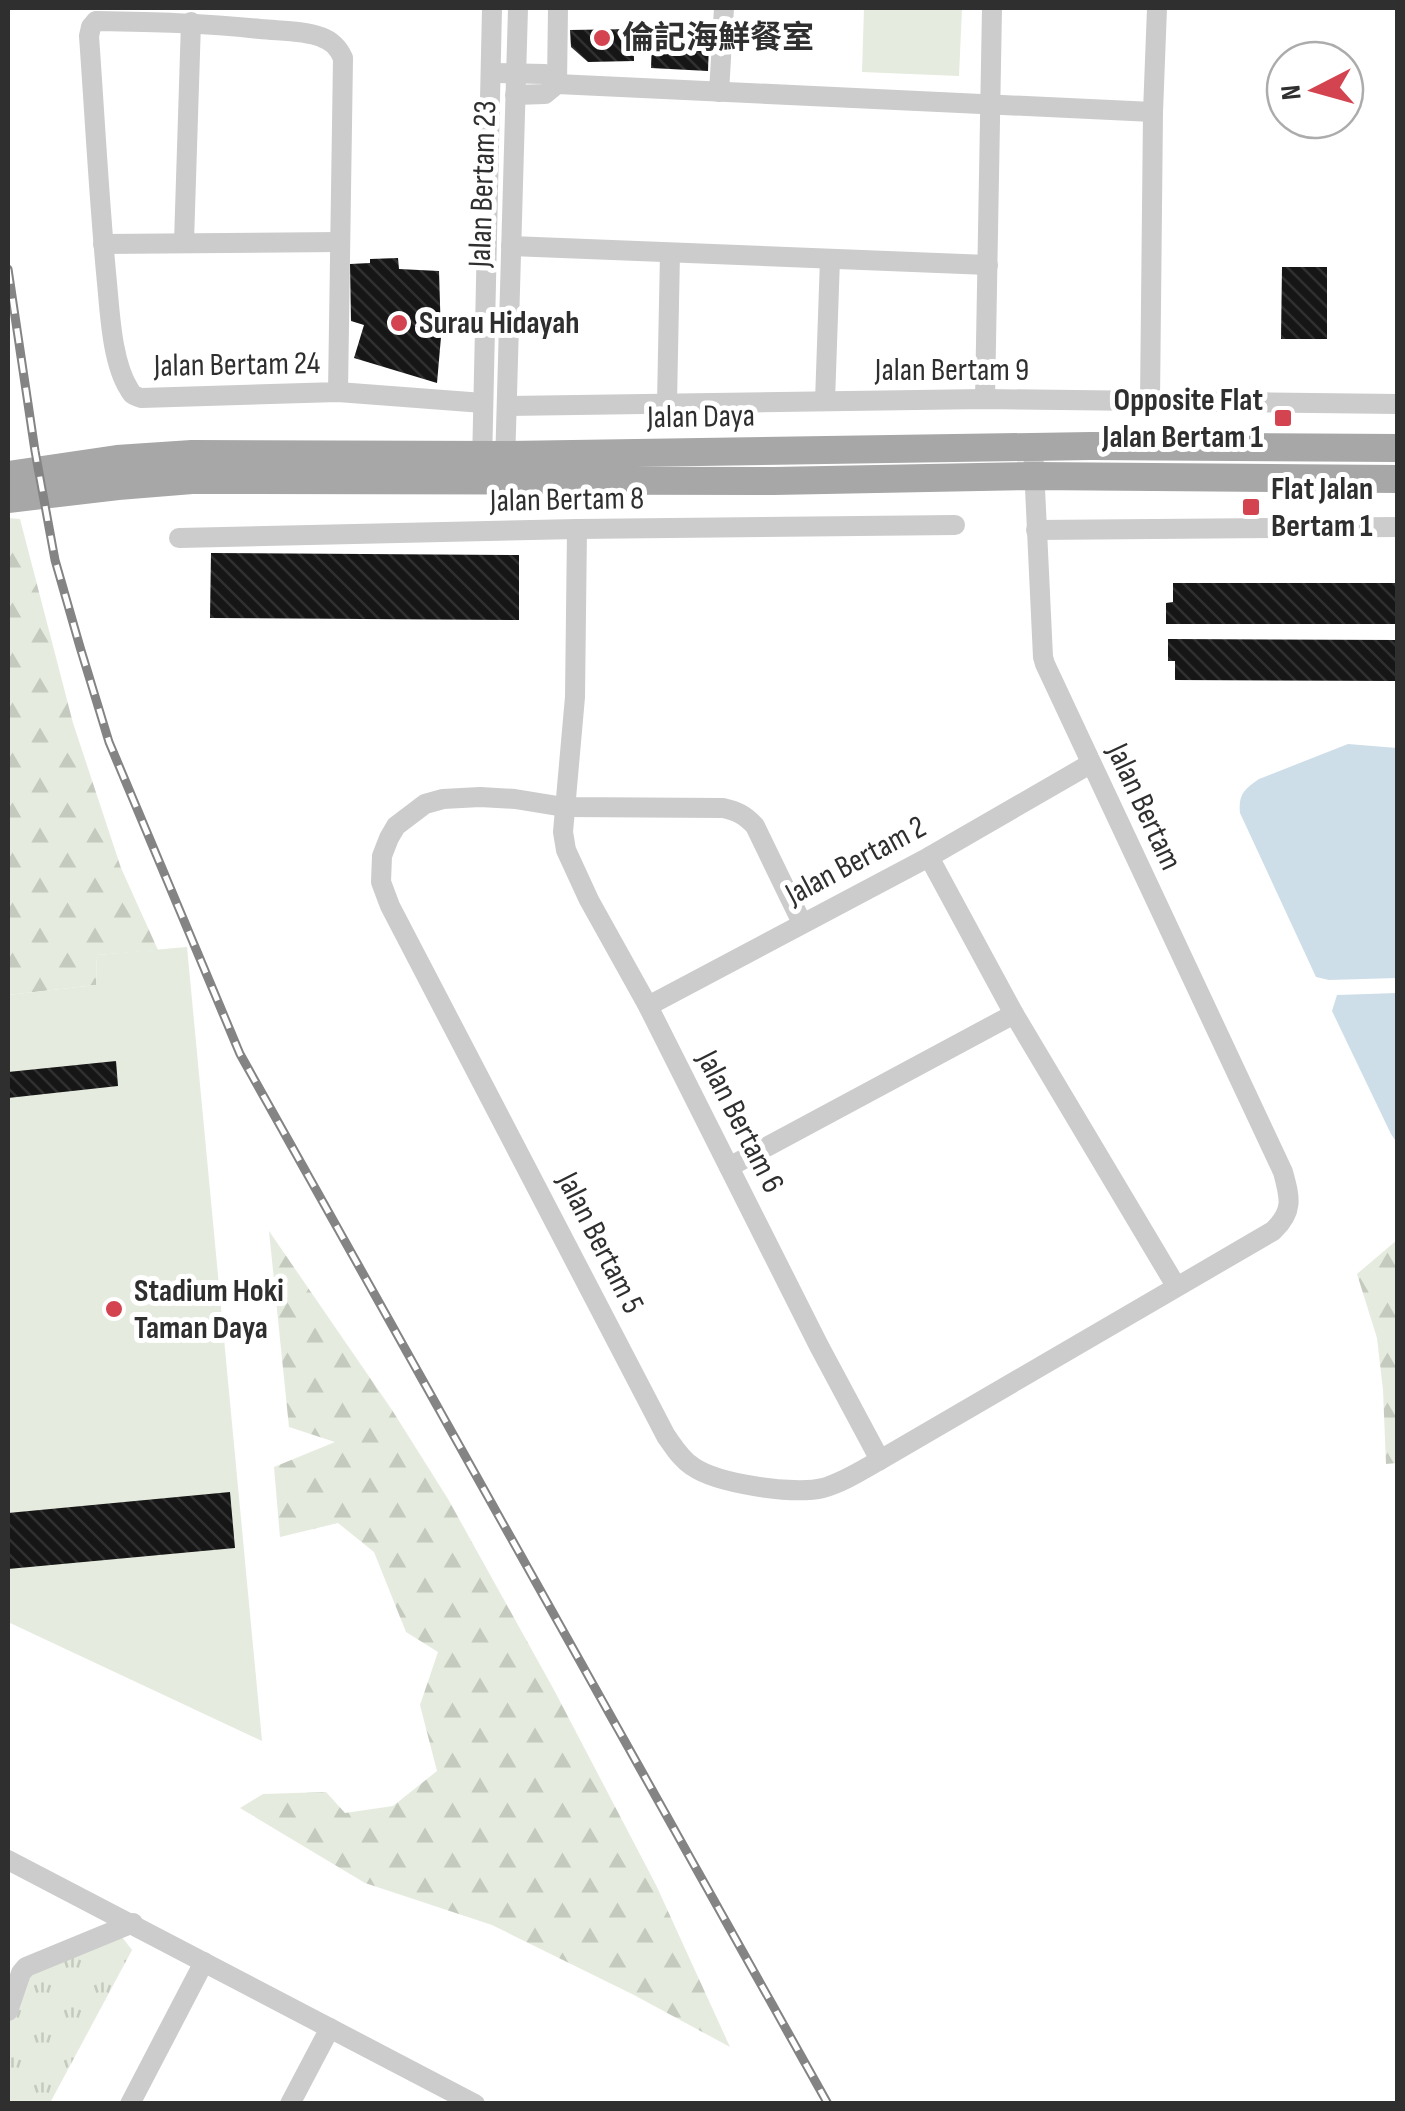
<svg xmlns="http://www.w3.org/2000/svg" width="1405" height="2111" font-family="'Sofia Sans Condensed','Noto Sans SC',sans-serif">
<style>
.grass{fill:url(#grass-tufts)}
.forest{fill:url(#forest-firs)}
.garden{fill:#e5ebde}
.water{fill:#cddee8}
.building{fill:url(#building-back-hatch)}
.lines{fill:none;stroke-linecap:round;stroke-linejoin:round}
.minor{stroke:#ccc;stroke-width:20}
.major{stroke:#a7a7a7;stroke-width:28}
.rail-casing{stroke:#848484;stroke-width:9}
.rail{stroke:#fff;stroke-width:5;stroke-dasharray:15;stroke-linecap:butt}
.poi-dot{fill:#d34450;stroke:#fff;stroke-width:4}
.labels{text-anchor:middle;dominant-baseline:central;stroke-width:10;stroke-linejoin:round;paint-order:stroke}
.poi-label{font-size:32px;font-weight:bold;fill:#2f2f2f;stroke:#fff;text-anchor:start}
.street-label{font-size:32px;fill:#2f2f2f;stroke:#fff}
</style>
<defs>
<pattern id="grass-tufts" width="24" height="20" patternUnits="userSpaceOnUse" patternTransform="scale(2.5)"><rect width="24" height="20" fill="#e5ebde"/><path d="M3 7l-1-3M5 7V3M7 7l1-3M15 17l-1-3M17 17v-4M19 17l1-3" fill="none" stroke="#c5cabf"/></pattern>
<pattern id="forest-firs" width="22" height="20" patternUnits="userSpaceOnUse" patternTransform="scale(2.5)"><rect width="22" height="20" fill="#e5ebde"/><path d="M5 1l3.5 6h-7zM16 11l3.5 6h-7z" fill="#c5cabf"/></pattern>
<pattern id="building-back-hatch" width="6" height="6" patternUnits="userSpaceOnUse" patternTransform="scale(2.5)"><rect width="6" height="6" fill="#161616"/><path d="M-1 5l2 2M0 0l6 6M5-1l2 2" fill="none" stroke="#303030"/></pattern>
</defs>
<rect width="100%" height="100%" fill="#fff"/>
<path class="grass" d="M122,1937L132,1950L50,2103L8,2104V2025L29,1973Z"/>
<g class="forest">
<path d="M8,518L20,519L73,723L121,868L158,950L97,955L96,985L8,995Z"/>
<path d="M269,1231L392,1410L448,1499L554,1690L656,1885L730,2047L634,1995L492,1925L365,1883L240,1808L263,1794L326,1792L345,1813L393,1806L437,1771L420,1705L438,1652L406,1632L374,1552L338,1523L280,1537L274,1467L335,1442L289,1427Z"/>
<path d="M1397,1240V1463L1386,1464L1383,1390L1377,1338L1357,1274Z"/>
</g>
<g class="garden">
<path d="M864,8H962L959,76L862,72Z"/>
<path d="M187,947L262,1741L8,1622V995L96,985L97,955Z"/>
</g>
<g class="water">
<path d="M1348,744L1397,748V978L1329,980L1316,977L1240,813C1238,795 1244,789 1259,779Z"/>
<path d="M1397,993H1398L1397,1143L1391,1134L1332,1011L1337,995Z"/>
</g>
<g class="building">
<path d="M633,29L634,61L588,62L571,47L570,30Z"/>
<path d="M652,40L709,42L708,71L651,68Z"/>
<path d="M398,258L399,269L439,271L441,337L437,383L354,358L364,325L351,321L350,264L370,263V259Z"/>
<path d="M1282,267H1327V339H1281Z"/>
<path d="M211,553L519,555V620L210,618Z"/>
<path d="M1173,583H1398V624H1166V603L1173,602Z"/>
<path d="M1168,639L1398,640V681L1175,680V661H1168Z"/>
<path d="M116,1061L118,1086L8,1098V1072Z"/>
<path d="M230,1492L235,1548L8,1569V1513Z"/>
</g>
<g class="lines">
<g class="minor">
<path d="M491,73L545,74L557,84L1153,112"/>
<path d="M557,84L558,8"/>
<path d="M719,92L724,8"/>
<path d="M515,95L545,94L557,84"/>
<path d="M184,242L191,22"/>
<path d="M103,244L340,242"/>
<path d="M511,246L988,265"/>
<path d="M338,392L343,58C338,47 332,41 321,37C303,30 279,31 260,29C205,23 151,22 96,21L91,27L89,36C95,119 99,201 107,283C110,314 112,362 129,389C133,396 133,395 141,398L338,392L483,403"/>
<path d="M985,399L992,8"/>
<path d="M825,401L830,259"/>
<path d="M1150,401L1153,112L1157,8"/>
<path d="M667,403L670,253"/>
<path d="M507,406L985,399L1398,404"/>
<path d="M482,465L492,8"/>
<path d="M505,465L518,8"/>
<path d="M577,529L575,697L563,832L566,850L589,900L648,1006L819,1346L880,1460"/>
<path d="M1036,530L1398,527"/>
<path d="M179,538L577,529L955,525"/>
<path d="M929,857L1014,1014L1176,1286"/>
<path d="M802,923L755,826C745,815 737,811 723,808L564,807L515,799L480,797L443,799L425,804L396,826L389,838L382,856L381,882L390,906L666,1436C674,1447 681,1459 692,1466C717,1484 794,1495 823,1488C844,1482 862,1470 880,1460L1273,1231C1294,1211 1290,1198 1283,1172L1045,664L1043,657L1033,446"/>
<path d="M648,1006L929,857L1090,764"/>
<path d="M729,1167L1014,1014"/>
<path d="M8,1860L475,2104"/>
<path d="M8,2011L21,1973L26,1967L133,1923"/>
<path d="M130,2104L204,1962"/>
<path d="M290,2104L330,2028"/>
</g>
<g class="major">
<path d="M8,475L117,459L192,454L505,455L1091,446L1398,448"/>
<path d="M8,499L118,486L192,480L774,481L1034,476L1398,479"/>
</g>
<g class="rail-casing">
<path id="rail" d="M8,269L35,451L55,560L80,647L109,742L240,1054L828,2104"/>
</g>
<use href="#rail" class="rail"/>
</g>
<g class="poi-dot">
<circle cx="602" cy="38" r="10"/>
<circle cx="399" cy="323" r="10"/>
<rect x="1273" y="408" width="20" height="20" rx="5"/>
<rect x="1241" y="497" width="20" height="20" rx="5"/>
<circle cx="114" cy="1309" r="10"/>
</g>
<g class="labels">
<g class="poi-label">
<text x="622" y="38">倫記海鮮餐室</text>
<text x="419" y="323">Surau Hidayah</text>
<text x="1263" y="400" text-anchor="end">Opposite Flat<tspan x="1263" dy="37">Jalan Bertam 1</tspan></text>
<text x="1271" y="489">Flat Jalan<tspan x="1271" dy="37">Bertam 1</tspan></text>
<text x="134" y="1291">Stadium Hoki<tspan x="134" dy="37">Taman Daya</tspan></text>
</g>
<g class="street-label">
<text transform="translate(483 184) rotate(-88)">Jalan Bertam 23</text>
<text transform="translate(237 365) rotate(-1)">Jalan Bertam 24</text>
<text x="952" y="370">Jalan Bertam 9</text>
<text transform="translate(701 417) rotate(-1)">Jalan Daya</text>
<text transform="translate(567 500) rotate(-1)">Jalan Bertam 8</text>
<text transform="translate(1144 807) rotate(65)">Jalan Bertam</text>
<text transform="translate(856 861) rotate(-28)">Jalan Bertam 2</text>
<text transform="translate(740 1122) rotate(63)">Jalan Bertam 6</text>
<text transform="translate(600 1243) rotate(63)">Jalan Bertam 5</text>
</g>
</g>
<rect width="1405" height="2111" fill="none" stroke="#2f2f2f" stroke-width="20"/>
<g transform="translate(1315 90) rotate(264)"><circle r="48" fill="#ffffff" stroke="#acacac" stroke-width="2.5"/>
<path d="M0-8L18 38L0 25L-18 38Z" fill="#d34450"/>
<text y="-15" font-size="28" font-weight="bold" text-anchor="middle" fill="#2f2f2f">N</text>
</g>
</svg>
